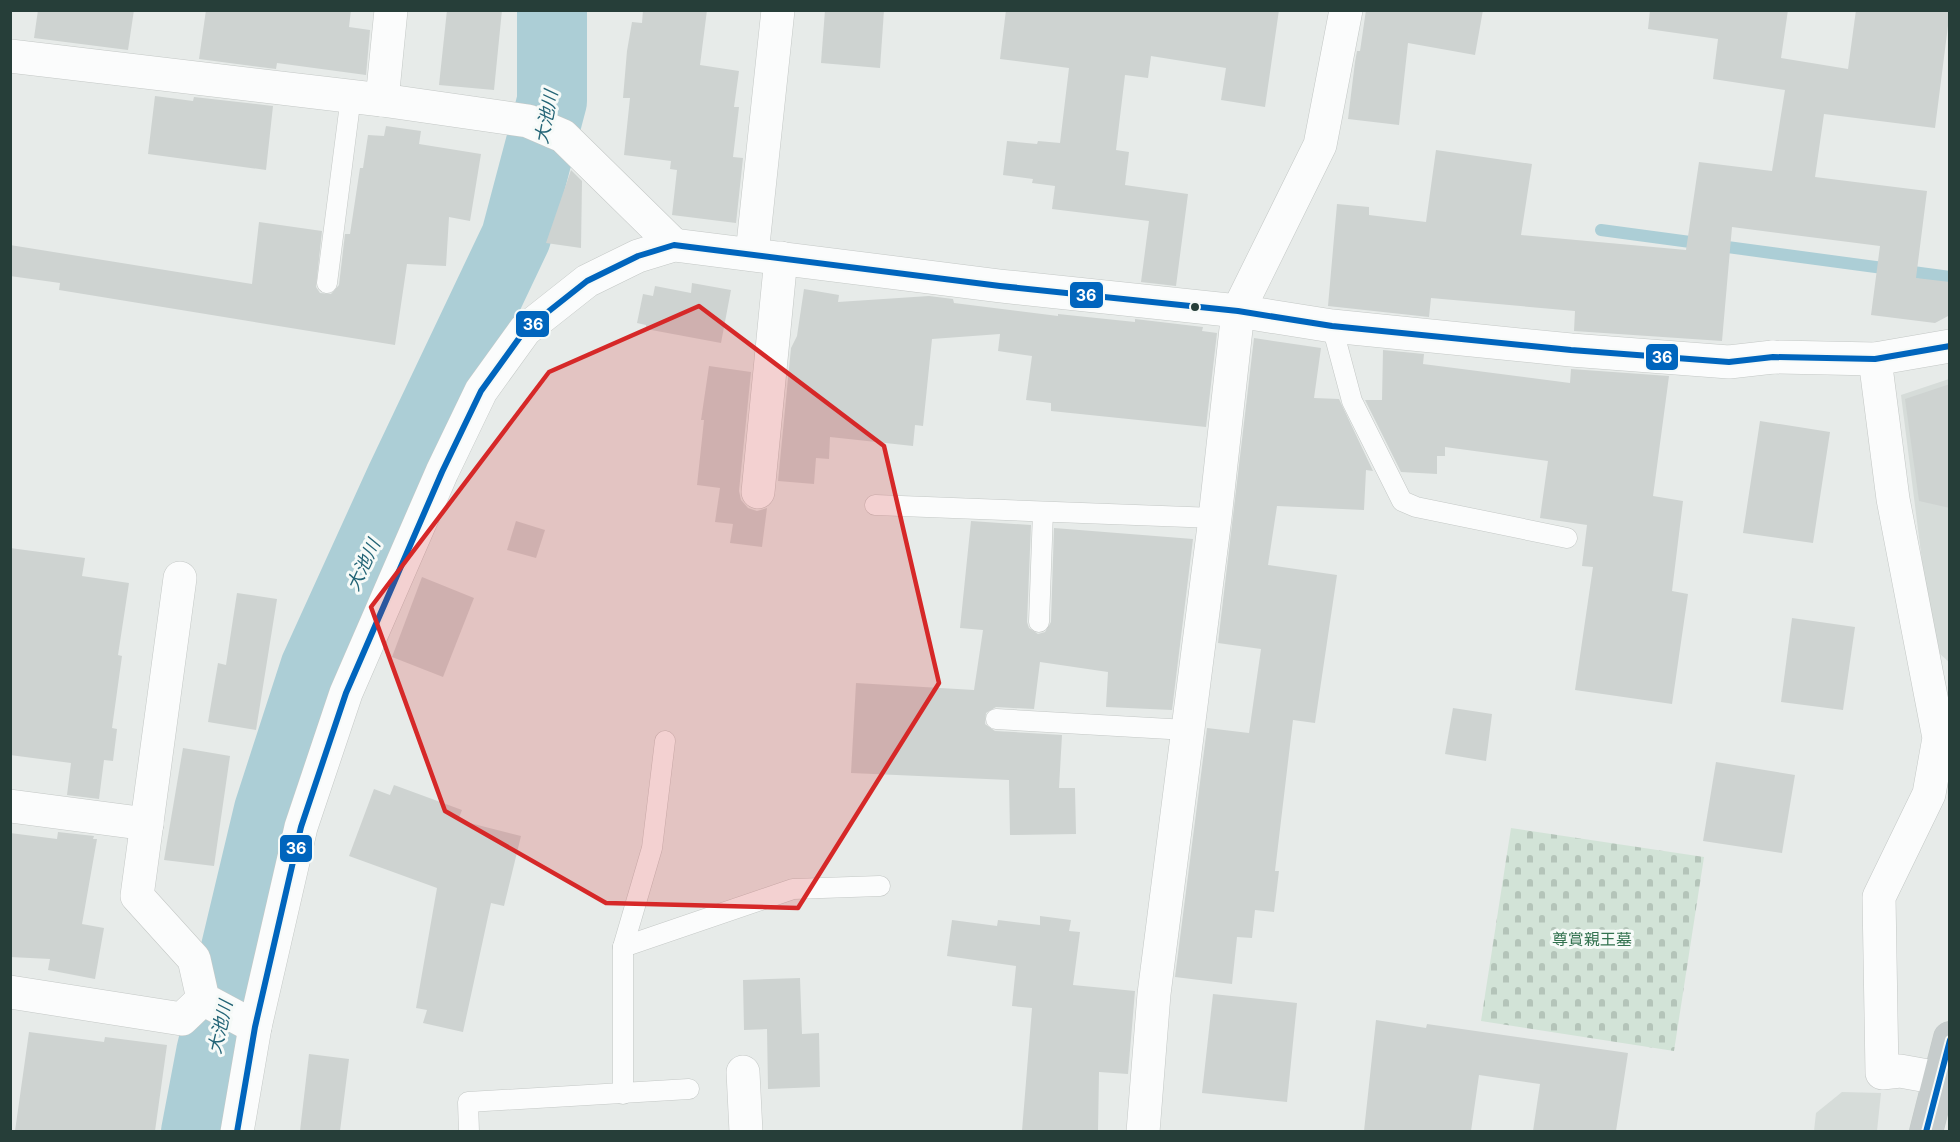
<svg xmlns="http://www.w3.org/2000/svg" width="1960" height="1142" font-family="Inter,'Noto Sans JP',sans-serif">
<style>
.built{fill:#d6dcd9}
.cemetery{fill:url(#cemetery-stones)}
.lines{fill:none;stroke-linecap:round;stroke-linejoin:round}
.stream{stroke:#acced6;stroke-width:12}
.river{stroke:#acced6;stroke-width:70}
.building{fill:#ced3d1}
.service-casing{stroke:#c4c8c6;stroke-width:21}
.minor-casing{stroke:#c4c8c6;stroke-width:34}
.tertiary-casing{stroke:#c4c8c6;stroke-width:34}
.trunk-casing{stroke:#c3cac8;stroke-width:34}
.service{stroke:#fbfcfc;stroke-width:20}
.minor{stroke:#fbfcfc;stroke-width:33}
.tertiary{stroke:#fbfcfc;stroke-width:33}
.trunk{stroke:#c6cccc;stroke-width:33}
.bus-1-casing{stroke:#f6faf8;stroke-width:10}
.bus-1{stroke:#0065bd;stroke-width:6}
.marked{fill:#d62828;fill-opacity:0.2;stroke:#d62828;stroke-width:4.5;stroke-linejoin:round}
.bus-dot{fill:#263e39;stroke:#f6faf8;stroke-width:2}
.labels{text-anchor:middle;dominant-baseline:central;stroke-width:6;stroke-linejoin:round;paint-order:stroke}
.park-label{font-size:16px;fill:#32724f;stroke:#f6faf8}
.water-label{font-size:18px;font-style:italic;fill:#236476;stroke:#f6faf8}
.line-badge{stroke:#f6faf8;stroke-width:2}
.badge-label{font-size:16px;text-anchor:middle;font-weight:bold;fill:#fff}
</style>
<defs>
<pattern id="cemetery-stones" width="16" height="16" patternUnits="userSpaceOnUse" patternTransform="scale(1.5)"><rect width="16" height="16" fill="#d2e3d7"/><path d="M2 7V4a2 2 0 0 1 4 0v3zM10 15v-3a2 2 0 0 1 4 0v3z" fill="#b4c4b9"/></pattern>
</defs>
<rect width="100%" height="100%" fill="#e7ebe9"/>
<g class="built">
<path d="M1949,379V662L1939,653L1932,640L1901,395Z"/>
<path d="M1842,1092L1881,1093L1877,1131H1814L1816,1113Z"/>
</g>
<path class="cemetery" d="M1511,828L1704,857L1674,1051L1481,1021Z"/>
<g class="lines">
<path class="stream" d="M1601,230L1950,277"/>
<path class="river" d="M196,1132L211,1053L269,810L315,668L401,479L516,237L552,101V10"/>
</g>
<g class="building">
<path d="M38,10H134L128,50L34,38Z"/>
<path d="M206,10H351L349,27L370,30L366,75L277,63L276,69L199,59Z"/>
<path d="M447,10H502L494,90L439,85Z"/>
<path d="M643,10H707L700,65L739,71L734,107H739L733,157L743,158L736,223L672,215L677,170L670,169L671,161L624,155L630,98H623L627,51L632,22L642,23Z"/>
<path d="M825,10H884L880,68L821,63Z"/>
<path d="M1006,10H1279L1265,107L1221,100L1226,68L1151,56L1148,78L1125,75L1116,150L1129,152L1125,185L1188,194L1176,286L1141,282L1149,221L1052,209L1055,186L1032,183L1033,179L1003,175L1007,141L1037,144L1038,141L1060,143L1069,68L1000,59Z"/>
<path d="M1366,10H1483L1475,55L1408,43L1399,125L1348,119L1355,62L1357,51H1360Z"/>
<path d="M1650,10H1788L1781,58L1848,69L1856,10H1950L1935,128L1824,114L1815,177L1927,191L1916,278L1950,282V315L1935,323L1871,315L1880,246L1732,227L1722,341L1574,331L1575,311L1431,298L1429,317L1328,306L1337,204L1369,207V215L1426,222L1436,150L1532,164L1521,235L1686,250L1699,162L1772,171L1785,90L1713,79L1718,39L1648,29Z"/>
<path d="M155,96L193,101L194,97L273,106L266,170L148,154Z"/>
<path d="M386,126L421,131L419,144L481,154L470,221L449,217L446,266L407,264L395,345L59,290L60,283L10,276V245L252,284L259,222L322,231L316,287L320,293L331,294L339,285L345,234H350L360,168H363L368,135L384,136Z"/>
<path d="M571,170L582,181L581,248L546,243Z"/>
<path d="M692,283L731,290L721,343L646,329V325L637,323L643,294L653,296L655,286L691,293Z"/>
<path d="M804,289L839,295L838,302L929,296L953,299L954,303L1058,316V314L1135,322V319L1203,327L1202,331L1217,333L1206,427L1051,411V403L1026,400L1032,356L998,351L1000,334L932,339L923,426L915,425L913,446L830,437L829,459L816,458L814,484L778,481L791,348L797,336Z"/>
<path d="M1254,338L1321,348L1314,398L1339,399L1373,471L1366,470L1364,510L1277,506L1268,565L1337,575L1315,723L1293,720L1275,871H1279L1274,912L1255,910L1252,938L1237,937L1232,984L1175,977L1207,728L1249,733L1261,649L1218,643Z"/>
<path d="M1383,350L1424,354L1423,364L1570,383L1571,369L1669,376L1653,496L1683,501L1672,591L1688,594L1672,704L1575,690L1593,567L1582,566L1587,525L1540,518L1548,461L1445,447V456H1437V474L1401,472L1365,400H1382Z"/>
<path d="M709,366L751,372L739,491L741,500L748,508L757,511L767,508L762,547L730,543L733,524L715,522L720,488L697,485L704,420H701Z"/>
<path d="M1950,384V508L1919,501L1905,399Z"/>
<path d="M1760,421L1830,432L1813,543L1743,533Z"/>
<path d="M516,521L545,530L536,558L507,550Z"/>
<path d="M971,521L1031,525L1027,622L1029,628L1038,634L1045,632L1051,622L1054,528L1193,539L1172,710L1106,707L1108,672L1040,662L1034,709L996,707L986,713L985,724L995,731L1062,735L1059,788H1075L1076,834L1010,835L1009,780L851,773L856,683L974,690L983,630L960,628Z"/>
<path d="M10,548L85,558L82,576L129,583L118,655L122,656L112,728L117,729L113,761L104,760L99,799L67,795L71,763L10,755Z"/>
<path d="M422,577L474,598L443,677L392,657Z"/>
<path d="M237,593L277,599L256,730L208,722L218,663L226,665Z"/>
<path d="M1792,618L1855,627L1843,710L1781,702Z"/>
<path d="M1453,708L1492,714L1486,761L1445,754Z"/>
<path d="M183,748L230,756L214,866L164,860Z"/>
<path d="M1716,762L1795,775L1782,853L1703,841Z"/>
<path d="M394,785L462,810L458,820L521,836L504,906L491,903L463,1032L423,1023L427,1010L416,1008L437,888L349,856L374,789L390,795Z"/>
<path d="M58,832L94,836L93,839H97L82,924L104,928L95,979L48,970L50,959L10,957V833L57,839Z"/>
<path d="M1040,916L1071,920L1069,931L1080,932L1073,985L1135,991L1128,1074L1099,1072L1098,1131H1022L1032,1008L1012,1006L1016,966L947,956L952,920L997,926L998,920L1040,925Z"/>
<path d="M800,978L802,1034L819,1033L820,1087L768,1089L767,1029L744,1030L743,980Z"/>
<path d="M1213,994L1297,1003L1287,1102L1202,1093Z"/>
<path d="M1376,1020L1426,1028L1427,1024L1628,1053L1616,1131H1533L1540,1084L1479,1075L1471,1131H1364Z"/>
<path d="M29,1032L104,1042L105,1037L167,1045L155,1131H15Z"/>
<path d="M309,1054L349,1059L340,1131H300Z"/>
</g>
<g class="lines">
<g class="service-casing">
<g id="service">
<path d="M327,283L351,96"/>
<path d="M1332,326L1352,401L1402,501L1416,507L1567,538"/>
<path d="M875,505L1215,518"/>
<path d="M1039,622L1043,512"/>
<path d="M996,719L1187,730"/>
<path d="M623,947L793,889L880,886"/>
<path d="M623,1094V947L652,848L665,741"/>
<path d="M469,1132L468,1102L689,1089"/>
</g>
</g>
<g class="minor-casing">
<g id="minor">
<path d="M10,56L382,100L528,121L563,136L674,245"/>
<path d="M382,100L391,10"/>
<path d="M752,254L778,10"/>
<path d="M1875,359L1893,499L1939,738L1929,794L1879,897L1882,1073L1900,1071L1950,1080"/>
<path d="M758,492L781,258"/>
<path d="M180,578L137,896L194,959L203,999L255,1027"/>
<path d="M10,806L147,824"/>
<path d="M10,992L182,1019L203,999"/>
<path d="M743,1072L746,1132"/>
<path d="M237,1132L255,1027L301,827L346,693L442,472L481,391L525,330L587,281L638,256L674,245L1000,286L1238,311L1332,326L1571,350L1729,362L1773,357"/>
<path d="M1143,1132L1154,994L1215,518L1238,311L1320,145L1346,10"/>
</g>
</g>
<g class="tertiary-casing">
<path id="tertiary" d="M1773,357L1875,359L1950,346"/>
</g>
<g class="trunk-casing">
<path id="trunk" d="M1926,1132L1950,1038"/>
</g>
<use href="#service" class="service"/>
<use href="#minor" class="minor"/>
<use href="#tertiary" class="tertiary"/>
<use href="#trunk" class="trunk"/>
<g class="bus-1-casing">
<g id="bus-1">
<path d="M237,1132L255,1027L301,827L346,693L442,472L481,391L525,330L587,281L638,256L674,245L1000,286L1238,311L1332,326L1571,350L1729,362L1773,357L1875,359L1950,346"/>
<path d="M1926,1132L1950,1040"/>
</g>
</g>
<use href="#bus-1" class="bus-1"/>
</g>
<path class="marked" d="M699,306L884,446L939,683L798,908L606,903L445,811L371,607L549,372Z"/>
<circle class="bus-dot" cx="1195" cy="307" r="5"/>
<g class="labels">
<g class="park-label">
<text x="1592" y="939">尊賞親王墓</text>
</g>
<g class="water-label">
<text transform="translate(546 117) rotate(-79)">大池川</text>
<text transform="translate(363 565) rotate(-65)">大池川</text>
<text transform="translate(220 1027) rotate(-77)">大池川</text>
</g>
</g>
<g class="line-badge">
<rect x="1069" y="281" width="35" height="28" rx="6" fill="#0065bd"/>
<rect x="515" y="310" width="35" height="28" rx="6" fill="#0065bd"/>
<rect x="1645" y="343" width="34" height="28" rx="6" fill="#0065bd"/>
<rect x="279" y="834" width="34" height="29" rx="6" fill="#0065bd"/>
</g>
<g class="badge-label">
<text x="1086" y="301">36</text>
<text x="533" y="330">36</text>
<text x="1662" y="363">36</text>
<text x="296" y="854">36</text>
</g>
<rect width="1960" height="1142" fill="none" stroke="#263e39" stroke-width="24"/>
</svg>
